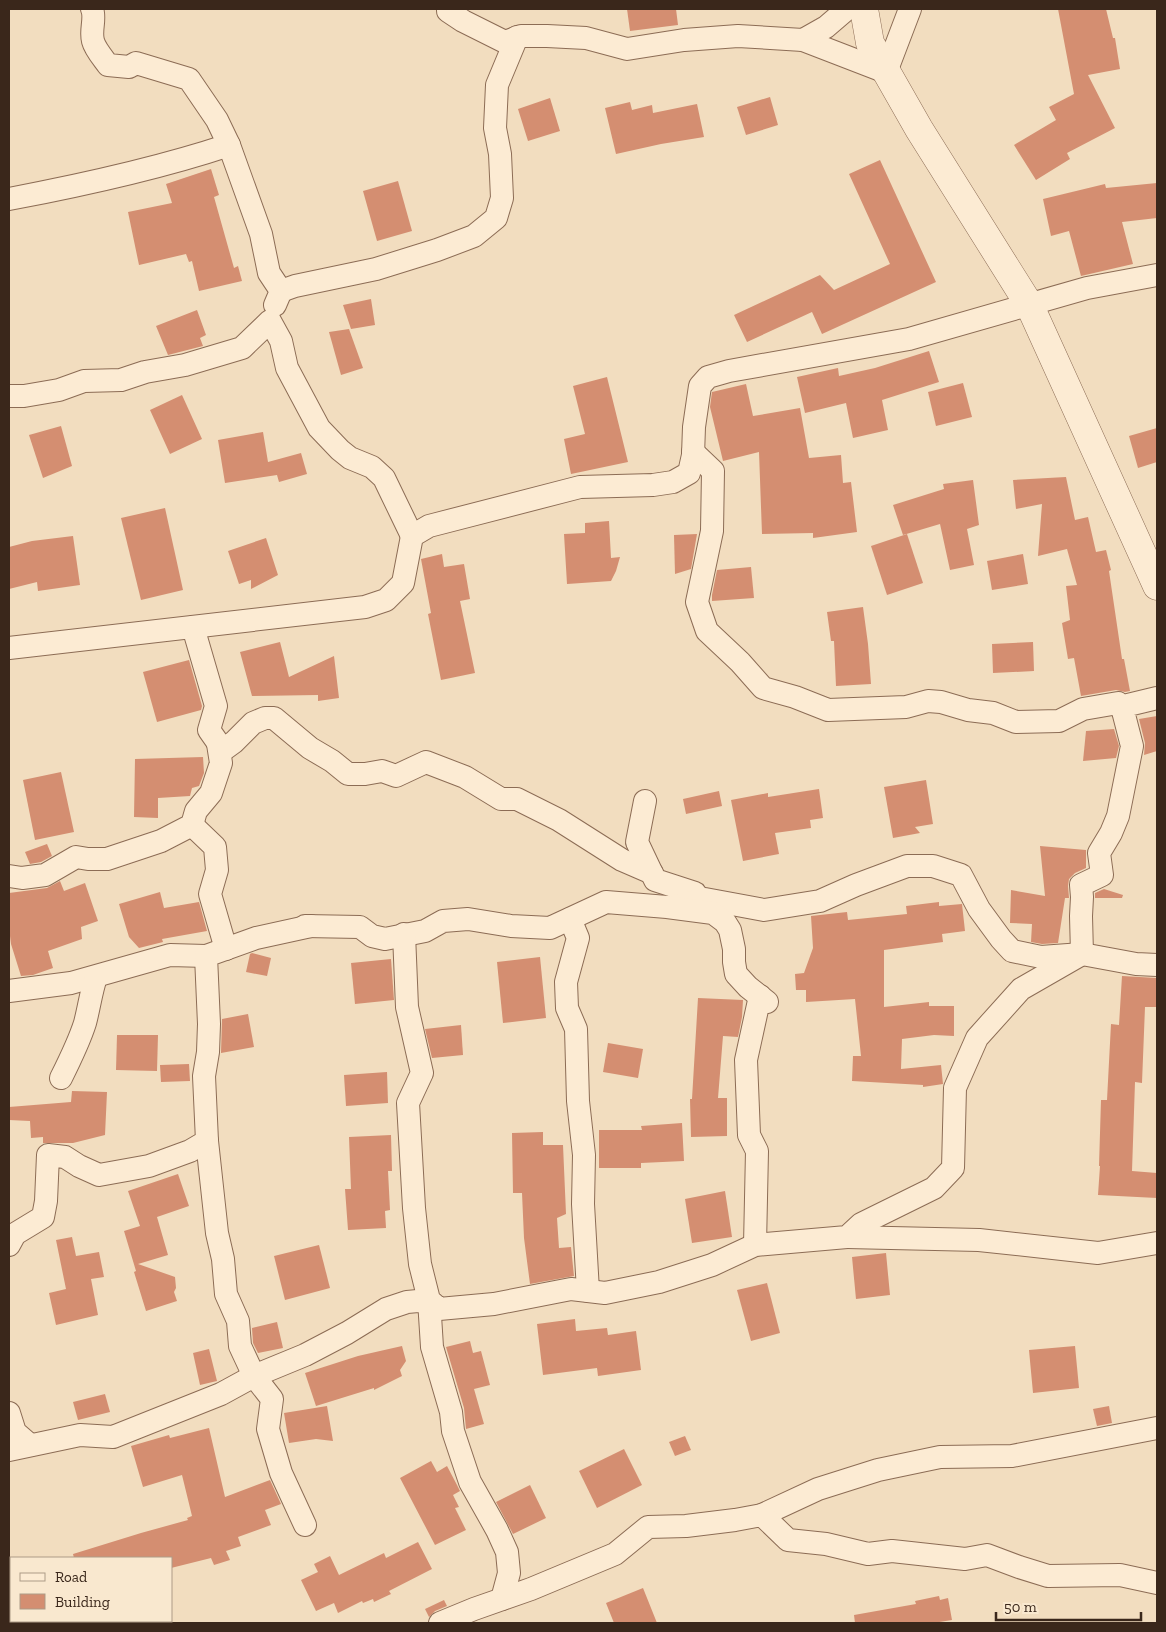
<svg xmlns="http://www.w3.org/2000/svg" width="1166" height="1632" font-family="'Zilla Slab',serif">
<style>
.building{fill:#d48e71}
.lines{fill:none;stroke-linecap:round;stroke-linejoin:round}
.minor-casing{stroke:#8c6c55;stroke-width:24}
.tertiary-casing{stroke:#8c6c55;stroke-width:29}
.minor{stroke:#fcebd3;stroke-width:22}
.tertiary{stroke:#fcebd3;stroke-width:28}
</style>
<rect width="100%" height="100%" fill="#f2ddbf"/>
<g class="building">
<path d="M627,9H676L678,25L630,31Z"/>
<path d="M1058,9H1106L1113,38H1115L1120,69L1088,75L1115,128L1067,153L1070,159L1036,180L1014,145L1056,120L1049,107L1074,94Z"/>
<path d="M770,97L778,125L746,135L737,107Z"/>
<path d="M550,98L560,131L528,141L518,109Z"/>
<path d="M630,102L632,110L652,105L653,113L697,104L704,137L661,144L616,154L605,108Z"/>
<path d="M880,160L936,282L822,334L812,312L747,342L734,315L820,275L834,290L890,264L849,174Z"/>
<path d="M211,169L219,195L214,197L234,268L238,266L242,281L199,291L192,261L189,262L186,254L139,265L128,212L172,203L166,184Z"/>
<path d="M398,181L412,231L377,241L363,191Z"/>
<path d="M1157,183V218L1122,222L1133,264L1081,276L1069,231L1051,236L1043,199L1105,184L1106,188Z"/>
<path d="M371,299L375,325L351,329L343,305Z"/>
<path d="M197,310L206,335L200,338L203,346L168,355L156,326Z"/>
<path d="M349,329L363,368L341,375L329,332Z"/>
<path d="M929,351L939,382L882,400L888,430L853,438L846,403L805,413L797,377L838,368L839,376L875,368Z"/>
<path d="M607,377L628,462L571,474L564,439L585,434L573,386Z"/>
<path d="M963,383L972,417L936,426L928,392Z"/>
<path d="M746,384L753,416L800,408L809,458L841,455L843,483L851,482L857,532L813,538V533L762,534L759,452L723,461L710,407L712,392Z"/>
<path d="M182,395L202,439L170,454L150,410Z"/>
<path d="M61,426L72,466L43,478L29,435Z"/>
<path d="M1157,428V462L1138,468L1129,436Z"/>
<path d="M263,432L268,462L301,453L307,474L279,482L277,475L225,483L218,440Z"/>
<path d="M1066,477L1075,520L1088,517L1096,552L1106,550L1111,570L1109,571L1122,659H1124L1130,691L1125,692L1116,690L1081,696L1074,658L1068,659L1062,623L1070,620L1066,586L1077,585L1067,549L1038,556L1042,504L1016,509L1013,480Z"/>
<path d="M973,480L979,525L967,529L974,565L950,570L940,524L903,535L893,505L944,489L943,484Z"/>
<path d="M165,508L183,590L141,600L121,518Z"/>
<path d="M609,521L611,558L620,557L616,571L611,581L567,584L564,534L585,533V523Z"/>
<path d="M697,534L691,569L675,574L674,535Z"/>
<path d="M907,534L923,583L887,595L871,546Z"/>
<path d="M73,536L80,585L38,591L37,582L9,589V547L32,541Z"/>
<path d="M266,538L278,575L251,589V580L239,584L228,551Z"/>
<path d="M442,554L444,567L464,564L470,599L460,601L475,673L441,680L428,614L431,613L421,559Z"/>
<path d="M1023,554L1028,584L992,590L987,561Z"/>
<path d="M751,567L754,598L712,601V595L717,570Z"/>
<path d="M863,607L868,644L871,684L836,686L834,641H831L827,612Z"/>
<path d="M280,642L289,677L334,656L339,698L318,701V695L252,696L240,652Z"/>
<path d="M1033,642L1034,671L993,673L992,644Z"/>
<path d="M189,660L202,706L201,710L157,722L143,672Z"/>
<path d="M1157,716V751L1144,755L1145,743L1139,719Z"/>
<path d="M1114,729L1119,746L1116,758L1083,761L1086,731Z"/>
<path d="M203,757L204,773L199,786L192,788L190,796L158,798V818L134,817L135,759Z"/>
<path d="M61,772L74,832L35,840L23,780Z"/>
<path d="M926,780L933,824L915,827L920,833L893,838L884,787Z"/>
<path d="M819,789L823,818L810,820L811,828L775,833L779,854L743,861L731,800L768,793V797Z"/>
<path d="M719,791L722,806L686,814L683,799Z"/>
<path d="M47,844L52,856L41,862L30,864L25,852Z"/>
<path d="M1040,846L1086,850V868L1075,873L1069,879L1068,886L1069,898H1065L1058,943L1042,944L1031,942L1032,924L1010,923L1011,890L1045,896Z"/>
<path d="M60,881L64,891L85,883L98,921L81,927L82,939L48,951L53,968L33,975L21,976L11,944L9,928V893L47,888Z"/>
<path d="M1104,889L1123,895L1122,898H1095V893Z"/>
<path d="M160,892L164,908L199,902L207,931L162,939L163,942L139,948L129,937L119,904Z"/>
<path d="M939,902V906L962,904L965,931L942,934L943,942L884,950V1007L929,1002V1006H954V1036L934,1035L902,1039L901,1069L941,1065L943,1084L923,1087V1085L852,1081L853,1056H861L855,999L806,1002V990H796L795,974L804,973L813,948L811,916L847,912L848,920L907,914L906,906Z"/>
<path d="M252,953L271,958L267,976L246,972L250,954Z"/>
<path d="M540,957L546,1018L503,1023L497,962Z"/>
<path d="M391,959L394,1000L355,1004L351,963Z"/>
<path d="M1122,976L1157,978V1007H1145L1142,1083L1135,1082L1132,1171L1157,1173V1198L1098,1195L1100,1166H1099L1101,1100H1107L1111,1024L1119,1025Z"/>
<path d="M698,998L743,1000L742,1017L738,1037L723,1036L718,1098H727V1136L691,1137L690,1099H692Z"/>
<path d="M248,1014L254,1047L221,1053L222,1019Z"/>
<path d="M461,1025L463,1055L432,1058L425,1029Z"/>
<path d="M117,1035H158L157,1071L116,1070Z"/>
<path d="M608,1043L643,1049L638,1078L603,1072Z"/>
<path d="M189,1064L190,1081L161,1082L160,1065Z"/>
<path d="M387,1072L388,1103L346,1106L344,1075Z"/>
<path d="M72,1091L107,1092L105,1135L73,1143H43V1137L31,1138L30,1121L9,1120V1107L71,1102Z"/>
<path d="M682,1123L684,1161L641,1163V1168H599V1130H642L641,1126Z"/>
<path d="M543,1132V1145H563L566,1214L557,1218L559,1248L571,1247L574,1276L530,1284L524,1238L522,1193H513L512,1133Z"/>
<path d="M391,1135L392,1171H388L390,1210L385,1211L386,1228L348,1230L345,1189H351L349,1137Z"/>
<path d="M178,1174L189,1206L157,1217L168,1255L138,1264L175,1277L176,1288L174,1292L177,1301L146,1311L134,1272L136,1271L124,1231L140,1226L128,1191Z"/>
<path d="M725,1191L732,1237L692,1243L685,1199Z"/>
<path d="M72,1237L76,1256L99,1252L104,1277L91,1279L98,1315L56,1325L49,1293L66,1289L56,1240Z"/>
<path d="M319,1245L330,1288L285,1300L274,1256Z"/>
<path d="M886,1253L890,1295L856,1299L852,1257Z"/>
<path d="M767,1283L780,1333L751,1341L737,1290Z"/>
<path d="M575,1319L576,1331L607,1328L608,1335L636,1331L641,1370L598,1376L597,1368L543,1375L537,1324Z"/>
<path d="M277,1322L283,1348L258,1353L253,1343L252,1328Z"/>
<path d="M470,1341L473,1353L481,1351L490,1385L474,1389L484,1424L466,1429L464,1408L446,1347Z"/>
<path d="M402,1346L406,1361L400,1370L402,1376L374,1390V1388L316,1406L305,1373L358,1356Z"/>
<path d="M1075,1346L1079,1388L1033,1393L1029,1350Z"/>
<path d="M209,1349L217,1381L200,1385L193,1353Z"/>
<path d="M105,1394L110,1412L78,1420L73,1402Z"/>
<path d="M327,1406L333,1441L316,1439L289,1443L284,1413Z"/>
<path d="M1109,1406L1112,1423L1097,1426L1093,1409Z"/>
<path d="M209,1428L225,1497L270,1480L281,1504L265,1510L271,1525L238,1537L241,1546L226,1551L230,1560L214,1565L211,1558L171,1568V1558H74L73,1554L141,1533L188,1520L187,1518L192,1516L182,1475L143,1487L131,1446L169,1435L170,1438Z"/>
<path d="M685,1436L691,1450L675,1456L669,1442Z"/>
<path d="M624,1449L642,1485L597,1508L579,1471Z"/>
<path d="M431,1461L437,1472L447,1466L457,1485L460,1491L453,1495L459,1507L455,1508L466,1530L435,1545L400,1478Z"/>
<path d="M530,1485L546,1518L513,1534L496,1502Z"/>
<path d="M418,1542L432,1569L389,1591L391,1594L374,1602L373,1599L363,1603L362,1601L338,1613L334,1603L316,1611L301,1580L318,1572L314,1564L330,1556L339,1575L384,1553L386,1558Z"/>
<path d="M643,1588L657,1623H614L606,1603Z"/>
<path d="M939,1596L940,1600L948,1598L952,1620L933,1623H855L854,1615L916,1604L915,1601Z"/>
<path d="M444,1600L447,1606L435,1611L429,1617L425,1609Z"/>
</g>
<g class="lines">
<g class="minor-casing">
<g id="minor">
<path d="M448,9V11L463,21L505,42L521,36H547L586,38L627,49L684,40L738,36L803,40L886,72L910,9"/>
<path d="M803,40L826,27L847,9"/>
<path d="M229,145L261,234L269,273L281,291L275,305"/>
<path d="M9,199C83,185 157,169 229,145L217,120L189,79L136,63L129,67L108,65C103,58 95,49 93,41C90,30 96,18 92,9"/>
<path d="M281,291L295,286L376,269L437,250L474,236L496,218L502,198L500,154L495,128L497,85L517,37"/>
<path d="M9,396H24L59,390L84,381L121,380L145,372L185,365L242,348L270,321L281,341L287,368L319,428L340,450L350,458L372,467L384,478L412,536"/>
<path d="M693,452L713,471L712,531L697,602L707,631L740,662L763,688L795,697L828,710L906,707L928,701L941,702L968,710L993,713L1016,722L1059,721L1083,709L1118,703L1123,711"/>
<path d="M193,627L216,706L209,730L223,750L234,742L253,723L265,718H274L310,748L332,761L348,774H365L382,771L396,776L426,762L465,777L501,799H517L559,820L622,860L652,873"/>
<path d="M9,648L365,607L386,600L403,583L412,536L429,526L580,487L653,485L673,482L689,473L693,455L694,427L700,386L708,377L729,371L909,339L1087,288L1157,275"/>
<path d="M645,801L637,842L655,880L695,893L693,902"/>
<path d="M192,825L215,847L217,870L210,894L226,949"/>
<path d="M9,876L22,878L45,875L76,857L88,859H107L161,841L192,825L196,811L211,793L221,763L218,744"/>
<path d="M672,907L705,899L764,910L820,901L856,885L907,866H933L961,875L979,909L1001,939L1012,951L1041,957L1082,954L1136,964L1157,965"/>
<path d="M570,919L578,938L566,982L567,1008L576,1029L578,1101L584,1155L583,1204L588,1291"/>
<path d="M305,926L360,927L372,936L385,939L425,931L443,921L468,919L511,926L550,928L606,902L667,907L713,913L725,922L730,930L734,949V962L736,974L748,987L767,1002"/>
<path d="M404,934L407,1007L422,1073L408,1103L414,1208L420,1264L429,1300L439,1309L494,1304L571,1289L605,1293L659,1282L712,1265L755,1245L847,1237L861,1224L934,1188L953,1168L955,1088L977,1038L1021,989L1082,954L1081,916L1082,897L1081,885L1102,875L1099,853L1111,833L1118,816L1132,746L1123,711L1128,705L1157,698"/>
<path d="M9,991L71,983L170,955L206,956"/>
<path d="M61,1078C70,1060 79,1042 85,1023C89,1008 91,992 96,977"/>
<path d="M207,1141L217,1233L223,1259L226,1294L238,1321L240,1346L254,1376L272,1399L268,1429L281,1473L305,1525"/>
<path d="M847,1237L979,1240L1098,1253L1157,1243"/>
<path d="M9,1245L15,1234L43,1217L46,1201L48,1155L65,1157L79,1166L99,1175L149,1166L190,1151L207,1141L204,1076L208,1052L209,1024L206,956L256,938L311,926"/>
<path d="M755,1245L757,1151L749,1135L746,1060L760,996"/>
<path d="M9,1413L15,1432L30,1445"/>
<path d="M9,1450L80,1435L113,1437L221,1394L254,1376L305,1355L347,1333L386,1309L407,1302L429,1300L432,1347L451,1412L453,1431L470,1482L497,1530L507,1552L509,1573L502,1599"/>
<path d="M762,1515L818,1489L878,1470L940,1457L1012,1456L1157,1428"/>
<path d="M128,1621L129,1623"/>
<path d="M440,1623L474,1609L531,1589L615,1554L648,1527L686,1526L735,1520L762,1515L788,1540L826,1544L868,1554L892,1551L965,1559L987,1555L1019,1567L1048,1576L1120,1575L1157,1583"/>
</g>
</g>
<g class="tertiary-casing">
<path id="tertiary" d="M864,9L870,43L919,129L1030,306L1157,586"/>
</g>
<use href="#minor" class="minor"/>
<use href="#tertiary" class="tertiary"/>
</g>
<rect width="1166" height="1632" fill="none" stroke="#3a271b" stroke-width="20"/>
<rect x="10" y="1557" width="162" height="65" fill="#f9e8cf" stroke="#ad9b87"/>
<rect x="20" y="1573" width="25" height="8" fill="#fcebd3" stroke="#ad9b87"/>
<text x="55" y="1582" font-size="15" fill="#3a271b">Road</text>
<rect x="20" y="1594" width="25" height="15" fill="#d48e71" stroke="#ad9b87"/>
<text x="55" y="1607" font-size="15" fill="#3a271b">Building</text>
<path d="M996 1612v8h145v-8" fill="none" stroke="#3a271b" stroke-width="2.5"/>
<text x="1004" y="1612" font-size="15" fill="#3a271b" stroke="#f9e8cf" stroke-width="4" paint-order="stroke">50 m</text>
</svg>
